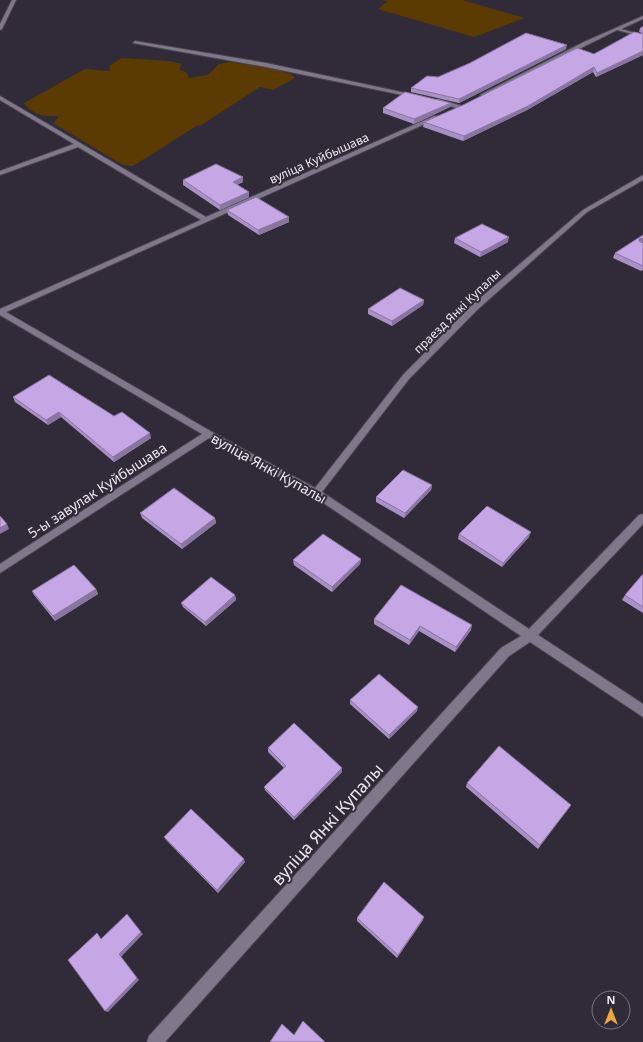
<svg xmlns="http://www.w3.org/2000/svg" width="643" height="1042" font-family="'Noto Sans',sans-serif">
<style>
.green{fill:#5c3b02}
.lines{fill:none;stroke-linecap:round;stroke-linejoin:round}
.minor-casing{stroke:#4c4551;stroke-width:2}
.minor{fill:#80788a;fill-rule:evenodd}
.wall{fill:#a990c5}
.shaded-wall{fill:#8a75a0}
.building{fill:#c5a7e5;stroke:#8a75a0}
.labels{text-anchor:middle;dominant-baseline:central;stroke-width:4;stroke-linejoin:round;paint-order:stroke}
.far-street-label{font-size:12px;fill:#ece7f1;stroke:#312a38}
.street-label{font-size:14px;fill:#ece7f1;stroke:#312a38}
.near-street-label{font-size:17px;fill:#ece7f1;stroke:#312a38}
</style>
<rect width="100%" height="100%" fill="#312a38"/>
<g class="green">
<path d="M381,0H462L525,18L474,37L378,9L388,1Z"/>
<path d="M122,58L169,61L182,64L179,69L187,73L189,78L208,75L219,64L229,62L273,69L291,74L295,78L273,90L260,87L200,126L198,125L133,166L123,165L53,123L59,117C54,115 51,117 46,116C38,115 28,110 24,103L85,69L110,71L109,66Z"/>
</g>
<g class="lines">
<g class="minor-casing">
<g id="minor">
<path d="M12,0H16L2,29L0,30V24Z"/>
<path d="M643,16V19L621,29L643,35V37L617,30L485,96L480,95L584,42Z"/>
<path d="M135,41L266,63L420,96L417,98L266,67L133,43Z"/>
<path d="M0,96L206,217L434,116H438V118L6,312L212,432L315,488L403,375L471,306L583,210L643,175V180L587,212L477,310L409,379L322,492L529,629L639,515L643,514V524L538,635L643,704V717L530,642L509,656L165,1042H147L149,1036L501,648L521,636L313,496L209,438L0,573V564L202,434L0,315V309L201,220L78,147L0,175V171L74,144L0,100Z"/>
<path d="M438,99L462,106L463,107L460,109L436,102V100Z"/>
</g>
</g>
<use href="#minor" class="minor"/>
</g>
<g class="wall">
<path d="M643,26V55L596,77L593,72L527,110L463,141L423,127L424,122L594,54L642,33L639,32L640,28Z"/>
<path d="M566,49L459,103L411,92V88L438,77Z"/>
<path d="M451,103L450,107L414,124L383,113V108Z"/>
<path d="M243,177V182L237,185L249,192V197L220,210L183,185V180Z"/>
<path d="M227,210L289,222L259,235L228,215Z"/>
<path d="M643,235V242H642L643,270L641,271L613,258L615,253Z"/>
<path d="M455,238L508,242L480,257L454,243Z"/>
<path d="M424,300L423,305L392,326L368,314V309Z"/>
<path d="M13,397L114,416L151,438L114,462L61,417L48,425L15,402Z"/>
<path d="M432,485L431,490L404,518L376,502V497Z"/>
<path d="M140,513L215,518L216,523L182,549L142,518Z"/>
<path d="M459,534L529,537L502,567L458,539Z"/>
<path d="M361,559L360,564L332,592L294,565L293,560Z"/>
<path d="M643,575V613L622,600L625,595Z"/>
<path d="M96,589L98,594L55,621L34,595L32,591Z"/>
<path d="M235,595L236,600L206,626L183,607L181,603Z"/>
<path d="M374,619L471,630L455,652L419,631L409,645L374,624Z"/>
<path d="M350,700L417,711L389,739L350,704Z"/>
<path d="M268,748L342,772L294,820L265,790L264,787L284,768L268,752Z"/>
<path d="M467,783L571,805L538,849L466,787Z"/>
<path d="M164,837L245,862L218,893L166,840Z"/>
<path d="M357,918L423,920L397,958L357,921Z"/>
</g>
<g class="shaded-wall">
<path d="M567,45L566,49L459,103V99Z"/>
<path d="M643,51V55L596,77L597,73Z"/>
<path d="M594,67L593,72L527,110L463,141L464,136Z"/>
<path d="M451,103L450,107L414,124V119Z"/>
<path d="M243,177V182L233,187V182Z"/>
<path d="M249,192V197L220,210V205Z"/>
<path d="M289,217V222L259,235L258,230Z"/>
<path d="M509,237L508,242L480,257L481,252Z"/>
<path d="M643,238V242L637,244L639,239Z"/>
<path d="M424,300L423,305L392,326V321Z"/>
<path d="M59,412L61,417L48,425L46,420Z"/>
<path d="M150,433L151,438L114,462L113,457Z"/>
<path d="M432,485L431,490L404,518L405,513Z"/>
<path d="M215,518L216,523L182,549L181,544Z"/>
<path d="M7,524L9,529L0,534V528Z"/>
<path d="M531,532L529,537L502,567L503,563Z"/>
<path d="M361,559L360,564L332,592V587Z"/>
<path d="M96,589L98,594L55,621L53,616Z"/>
<path d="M235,595L236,600L206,626L205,622Z"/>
<path d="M472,625L471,630L455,652L456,647Z"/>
<path d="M420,626L419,631L409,645L410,640Z"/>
<path d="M418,707L417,711L389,739V735Z"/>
<path d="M342,768V772L294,820V817Z"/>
<path d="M244,859L245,862L218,893L217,890Z"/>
<path d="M424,917L423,920L397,958L398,955Z"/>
<path d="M141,932L143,934L121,957L139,980L108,1012L105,1011L119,954Z"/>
</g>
<g class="building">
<path d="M634,32L643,34V51L597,73L594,67L528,106L464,136L424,122L463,105L577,48L594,54Z"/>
<path d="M526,33L567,45L459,99L411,88L427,76L438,77L470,63Z"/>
<path d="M405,92L451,103L414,119L383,108Z"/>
<path d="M216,164L243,177L233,182L249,192L220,205L183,180Z"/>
<path d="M256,197L289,217L258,230L227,210Z"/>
<path d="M482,224L509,237L481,252L455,238Z"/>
<path d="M643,235V238L639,239V241L643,243V266L615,253Z"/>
<path d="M400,288L424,300L392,321L368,309Z"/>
<path d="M49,375L114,416L122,412L150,433L113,457L59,412L46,420L13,397Z"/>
<path d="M403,470L432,485L405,513L376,497Z"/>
<path d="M174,488L215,518L181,544L140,513Z"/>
<path d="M487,506L531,532L503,563L459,534Z"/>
<path d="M0,516L7,524L0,528Z"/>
<path d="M323,534L361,559L332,587L293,560Z"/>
<path d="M74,565L96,589L53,616L32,591Z"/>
<path d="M642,575H643V607L625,595Z"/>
<path d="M211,577L235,595L205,622L181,603Z"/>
<path d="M401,585L472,625L456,647L420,626L410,640L374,619Z"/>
<path d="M379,674L418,707L389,735L350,700Z"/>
<path d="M294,723L342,768L294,817L264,787L286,766L268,748Z"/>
<path d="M499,746L571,805L540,845L467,783Z"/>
<path d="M191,809L244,859L217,890L164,837Z"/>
<path d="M384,882L424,917L398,955L357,918Z"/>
<path d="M127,914L141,932L119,954L137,978L105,1011L68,960L97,933L101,939Z"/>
<path d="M303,1021L325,1042H270L282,1024L294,1035Z"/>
</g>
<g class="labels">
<g class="far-street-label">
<text transform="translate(319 158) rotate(-24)">вуліца Куйбышава</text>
<text transform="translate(457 311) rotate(-44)">праезд Янкі Купалы</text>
</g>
<g class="street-label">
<text transform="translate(269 468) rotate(29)">вуліца Янкі Купалы</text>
<text transform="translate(97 490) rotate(-33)">5-ы завулак Куйбышава</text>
</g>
<g class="near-street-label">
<text transform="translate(327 824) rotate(-48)">вуліца Янкі Купалы</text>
</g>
</g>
<g transform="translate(611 1010)"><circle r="19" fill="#312a38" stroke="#7c7682"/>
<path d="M0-3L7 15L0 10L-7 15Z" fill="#eea73d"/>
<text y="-6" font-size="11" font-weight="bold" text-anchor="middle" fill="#ece7f1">N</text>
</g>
</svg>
